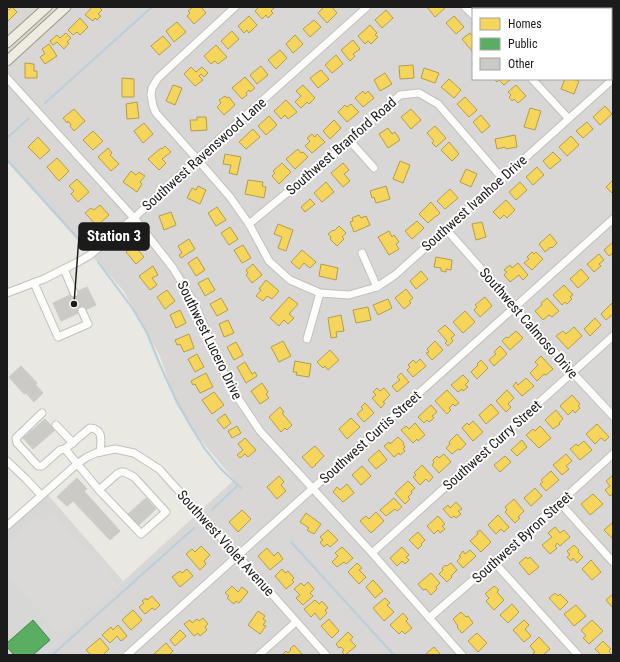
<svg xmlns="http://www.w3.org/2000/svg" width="620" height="662" font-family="'Roboto Condensed',sans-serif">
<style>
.residential{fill:#d8d7d5}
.religious{fill:#d7d7d5}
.parking{fill:#dad9d7}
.homes{fill:#f6d55c;stroke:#b49d48}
.public{fill:#5aae61;stroke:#47824c}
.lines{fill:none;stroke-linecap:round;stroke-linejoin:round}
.stream{stroke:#bacfd9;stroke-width:2}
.building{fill:#cccac6;stroke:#cccac5}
.minor-tunnel{stroke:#cac9c5;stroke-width:7;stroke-dasharray:7 3.5;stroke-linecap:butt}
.minor-casing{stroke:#c0c0be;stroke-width:9}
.major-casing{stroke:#9c9883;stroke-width:11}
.minor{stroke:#fcfcfb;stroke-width:7}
.major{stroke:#eeebe3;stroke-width:9}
.labels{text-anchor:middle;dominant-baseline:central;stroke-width:4;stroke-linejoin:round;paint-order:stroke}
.street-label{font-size:14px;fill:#1b1b1b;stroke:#fff}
.leader{fill:none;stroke:#1b1b1b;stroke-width:1.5}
.callout-dot{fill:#1b1b1b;stroke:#fff;stroke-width:1.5}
.callout{fill:#1b1b1b;stroke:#1b1b1b;stroke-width:1.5}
.callout-label{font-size:15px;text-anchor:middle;font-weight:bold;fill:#fff}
</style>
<rect width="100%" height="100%" fill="#e9e8e3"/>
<g class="residential">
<path d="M7,7H42L7,38Z"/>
<path d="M51,7H61L7,56V47Z"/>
<path d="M71,7H230L160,71L156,76L149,88L148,94V103L153,115L193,159L134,213L89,164L7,72V65Z"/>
<path d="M240,7H362L198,154L159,111L156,105L155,98L156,89L158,84L165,75Z"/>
<path d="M372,7H460L473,21V79H527L563,118L503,173L439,101L400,92L348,139L250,219L233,194L202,159Z"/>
<path d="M470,7H580L582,9H473V10Z"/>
<path d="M537,79H608L569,114Z"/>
<path d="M7,83L129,218L88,252L7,161Z"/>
<path d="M613,83V214L516,302L451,229Z"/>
<path d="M418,97L435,107L497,178L393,272L379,282L363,249L357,252L373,285L349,292L321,289L292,277L272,258L253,225L349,146L373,172L378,167L355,141L401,99Z"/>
<path d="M197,163L227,199L244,224L266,262L316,295L303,342L309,343L322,296L350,298L376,291L382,288L446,234L511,307L313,483L263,428L241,396L226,369L198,302L176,265L138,218Z"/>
<path d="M133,223L170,270L192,306L220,372L235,400L257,433L308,488L238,551L201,510L234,480L195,433L176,404L160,356L123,290L92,256Z"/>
<path d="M613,223V332L573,367L520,307Z"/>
<path d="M515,312L568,372L372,548L317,488Z"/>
<path d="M613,340V411L577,372Z"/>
<path d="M572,377L613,421V450L492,559L430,613L377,553Z"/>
<path d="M613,459V557L565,503Z"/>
<path d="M312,493L369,556L457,655H331L243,556Z"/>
<path d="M559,508L613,567V655H583L499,562Z"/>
<path d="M196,515L233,556L123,655H42Z"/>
<path d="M237,560L291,622L254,655H132Z"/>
<path d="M494,567L574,655H467L434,618Z"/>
<path d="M296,627L321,655H264Z"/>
</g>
<path class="religious" d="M47,494L123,581L42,655H7V532Z"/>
<path class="parking" d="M51,513L87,552L91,549L112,571L108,575L117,584L60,635L7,576V543L33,518L44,520Z"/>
<g class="homes">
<path d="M12,7L17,12L7,22V8L9,10Z"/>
<path d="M92,7H99L102,10L98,14L101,16L97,20L95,18L93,21L85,15Z"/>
<path d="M193,7H201L206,13L194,24L187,16L190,13L188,11Z"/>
<path d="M259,7H273L274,8L271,11L273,13L268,18L266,15L262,19L255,11Z"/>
<path d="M324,7H332L337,13L327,23L318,13Z"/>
<path d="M427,7H446L435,17Z"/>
<path d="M386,10L393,18L382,28L375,20Z"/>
<path d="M249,16L257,25L249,33L247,30L244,33L238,26Z"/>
<path d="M454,16L464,27L456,34L446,23Z"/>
<path d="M80,18L88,27L80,35L77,32L73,35L68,30Z"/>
<path d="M314,20L321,27L310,37L303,29Z"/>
<path d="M177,22L186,32L174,42L166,31Z"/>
<path d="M370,25L377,33L375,35L378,37L371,44L368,41L365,44L358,36Z"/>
<path d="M232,31L239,39L228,49L221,41Z"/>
<path d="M66,33L71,38L67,42L69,43L64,49L57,42L53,45L50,41L57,35L60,38Z"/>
<path d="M470,33L473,37L472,51L462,39Z"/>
<path d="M295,35L303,44L293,53L286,44Z"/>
<path d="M163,36L171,45L159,55L151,46Z"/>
<path d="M353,40L360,49L353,54L355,56L350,61L341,50Z"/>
<path d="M49,44L57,56L45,64L40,57L45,54L42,49Z"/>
<path d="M216,45L227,57L218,64L215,61L211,64L204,56Z"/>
<path d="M280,50L287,58L276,69L268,60Z"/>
<path d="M336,55L343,64L332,73L325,65Z"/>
<path d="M25,63L34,64V71H37V78H25Z"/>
<path d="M413,65L414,78L400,79L399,66Z"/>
<path d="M261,66L268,75L257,84L250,75Z"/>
<path d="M191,67L196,72L202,67L208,73L204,77L201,74L199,76L203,80L195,86L184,74Z"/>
<path d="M424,68L439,73L435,83L421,78Z"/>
<path d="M321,70L329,79L318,88L310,78Z"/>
<path d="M385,73L392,84L380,91L374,80Z"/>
<path d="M245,77L255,88L250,92L249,90L246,93L247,95L242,99L232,88Z"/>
<path d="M122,78L134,79V97H122Z"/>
<path d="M449,79L461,90L454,98L441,87Z"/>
<path d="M494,79H511L504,85L499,80L497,82Z"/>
<path d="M565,79H572L579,81L574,94L561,89Z"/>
<path d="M173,85L182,88L175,105L166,101Z"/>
<path d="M303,85L315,98L309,104L307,102L301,108L295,102L301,96L296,91Z"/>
<path d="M516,85L526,96L518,103L514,99L512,101L509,97L511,95L508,92Z"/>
<path d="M363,91L365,94L368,91L374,98L363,107L355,98Z"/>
<path d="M225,96L227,98L229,97L235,105L224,115L217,107L221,103L219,100Z"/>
<path d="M465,97L477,110L469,117L457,104Z"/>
<path d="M286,100L297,112L288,119L285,115L281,119L274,111Z"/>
<path d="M137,102L139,118L127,119L126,104Z"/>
<path d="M351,104L359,112L347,122L338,112L345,105L347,107Z"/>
<path d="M605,106L612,114L600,125L593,117Z"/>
<path d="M530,108L541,111L535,130L524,127Z"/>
<path d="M74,109L85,121L74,131L70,126L71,125L68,121L67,123L63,118Z"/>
<path d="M411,109L421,120L411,129L401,117Z"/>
<path d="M481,115L490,126L482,133L473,122Z"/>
<path d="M269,116L277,125L266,135L258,126Z"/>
<path d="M197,117H206L207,130L191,131L190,120H197Z"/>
<path d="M334,120L341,128L330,139L323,131Z"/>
<path d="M587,122L593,129L583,138L576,131Z"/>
<path d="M144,123L153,134L143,143L134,131Z"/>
<path d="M435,126L446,138L436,147L432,143L434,141L427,133Z"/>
<path d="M388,128L392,134L395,132L400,140L388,148L379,134Z"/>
<path d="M253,129L260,137L246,149L239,142Z"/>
<path d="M93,131L103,141L93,150L83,140Z"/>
<path d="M312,134L315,137L317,134L325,142L312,153L305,146L310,141L307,138Z"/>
<path d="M515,135L517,147L506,149L505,147L497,149L495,139Z"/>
<path d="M571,136L579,145L567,156L559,147Z"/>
<path d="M38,137L50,150L40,159L28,147Z"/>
<path d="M449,142L459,154L452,161L441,150Z"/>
<path d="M165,146L171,152L162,159L166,163L159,170L148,159L161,148L162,149Z"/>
<path d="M108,148L112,153L110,155L119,164L111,171L98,157Z"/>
<path d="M298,149L301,153L303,152L308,157L295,169L286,159Z"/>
<path d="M553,152L561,160L550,169L543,161Z"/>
<path d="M225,154L241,157L237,175L229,173L231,165L223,164Z"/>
<path d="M57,158L69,171L59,181L47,167Z"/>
<path d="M400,161L410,165L403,183L393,179Z"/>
<path d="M282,163L291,172L279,184L272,176L275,173L273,171Z"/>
<path d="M343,163L349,170L344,174L350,181L343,187L331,173Z"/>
<path d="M537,167L544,175L533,185L526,177Z"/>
<path d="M466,169L477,174L471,187L460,182Z"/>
<path d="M131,171L136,175L139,172L145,176L140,182L142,184L137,192L123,182Z"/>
<path d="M77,179L89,192L78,202L71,194L74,191L69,186Z"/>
<path d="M248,180L263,182L262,186L266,187L264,198L245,194Z"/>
<path d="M613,180V194L606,187Z"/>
<path d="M326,182L334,192L322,202L314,193Z"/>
<path d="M520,182L527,190L516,200L509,192Z"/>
<path d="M198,186L206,190L200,204L187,198L192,188L196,190Z"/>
<path d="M386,186L390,199L376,203L374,197L372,198L370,191Z"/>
<path d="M450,189L458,198L445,209L437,201Z"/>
<path d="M310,199L315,204L305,212L301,207Z"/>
<path d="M506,200L515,210L507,218L504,215L500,219L493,212Z"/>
<path d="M431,202L440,213L437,216H436L428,223L419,214Z"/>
<path d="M100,205L109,215L97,226L85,213L91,208L94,210Z"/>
<path d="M217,207L226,220L216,226L208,213Z"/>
<path d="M171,212L176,225L164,230L159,216Z"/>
<path d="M359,215L361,218L366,216L370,225L354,232L350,222L353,221L352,218Z"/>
<path d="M417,221L424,228L412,239L405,231Z"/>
<path d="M482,222L486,237L476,240L472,224Z"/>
<path d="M278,224L293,230L286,251L278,248L282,237L274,234Z"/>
<path d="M339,226L346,233L342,237L344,239L337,246L330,239L331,237L328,234L333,230L334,231Z"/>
<path d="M230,227L238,239L229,245L221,233Z"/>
<path d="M389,231L392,237L394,235L399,242L396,244L399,249L389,255L378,237Z"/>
<path d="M550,234L557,243L552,248L551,247L545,252L539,244Z"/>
<path d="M189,239L195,249L181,258L179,255L182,253L178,246Z"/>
<path d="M613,242V253L609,256L604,250Z"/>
<path d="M134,245L144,257L136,264L126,252Z"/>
<path d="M243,245L251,258L242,263L234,250Z"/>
<path d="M302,250L316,262L310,268L304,263L299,269L291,262Z"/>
<path d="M532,252L534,254L536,252L543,259L532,270L524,263L529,259L527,257Z"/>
<path d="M599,254L604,260L599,264L601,266L594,272L587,264Z"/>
<path d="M197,257L205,270L196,276L188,263Z"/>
<path d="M436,257L452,260L451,270L446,269V272L441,271V268L434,267Z"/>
<path d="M518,263L528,275L523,280L519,275L510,282L504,275L507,272L504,270L510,265L512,268Z"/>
<path d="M253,264L262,275L252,283L246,275L248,273L246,270Z"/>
<path d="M321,264L338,268L336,280L319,276Z"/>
<path d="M153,266L158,275L152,278L157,285L150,290L139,276Z"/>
<path d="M581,269L589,278L578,288L570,279Z"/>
<path d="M421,271L428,279L416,289L410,281Z"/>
<path d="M208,278L215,290L205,296L198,283Z"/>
<path d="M266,280L279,291L272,299L267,296L263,301L256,296L261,290L259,289Z"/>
<path d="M564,285L573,295L570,297L572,299L567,304L565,302L562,305L553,295Z"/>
<path d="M406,289L413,298L409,301L411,303L404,309L395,298Z"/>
<path d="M167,290L175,301L165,309L157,297Z"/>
<path d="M289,297L298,304L289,314L294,318L288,324L284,320L279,326L270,318Z"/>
<path d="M485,297L492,306L480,317L474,310L477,307L475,305Z"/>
<path d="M221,298L228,310L217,316L210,304Z"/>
<path d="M547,298L559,311L552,317L549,315L543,320L535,311L542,305L541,303Z"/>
<path d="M388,299L392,308L378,315L373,305Z"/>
<path d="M612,303L613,314L606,320L601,314Z"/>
<path d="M368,307L371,320L356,323L353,310Z"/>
<path d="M180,310L186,323L176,328L170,315Z"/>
<path d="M465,311L475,322L463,333L453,322Z"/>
<path d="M341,315L344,331L336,332L337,337L331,338L328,318Z"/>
<path d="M595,318L601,325L590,336L584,329Z"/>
<path d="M228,320L234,333L224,337L219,324Z"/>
<path d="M445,325L455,335L451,338L453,341L448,346L445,343L447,341L438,331Z"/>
<path d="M574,327L582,336L568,349L556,336L563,331L566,334Z"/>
<path d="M516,331L523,338L510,350L502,341L506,337L508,338Z"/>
<path d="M189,334L194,348L184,352L180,344L177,345L175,340Z"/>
<path d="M283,341L291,356L279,362L271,347Z"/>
<path d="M435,341L443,350L432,360L426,353L429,352L427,349Z"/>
<path d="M236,342L243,355L234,360L227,347Z"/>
<path d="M500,346L507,354L494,366L489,360L496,354L494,352Z"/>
<path d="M330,350L339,360L328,370L325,366L323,368L317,362Z"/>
<path d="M197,354L204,367L195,372L188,359Z"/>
<path d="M541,356L553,369L546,375L544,374L537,381L530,373L538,365L535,362Z"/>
<path d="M420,359L426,366L413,377L407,370L410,367L408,365L413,360L416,363Z"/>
<path d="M481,360L488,368L477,379L471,372L478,365L477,364Z"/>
<path d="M295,361L311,364L309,377L296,375L297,372H293Z"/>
<path d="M245,362L252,374L255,372L257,376L246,383L237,367Z"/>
<path d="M206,373L213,387L200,393L195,384L193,385L191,381Z"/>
<path d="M401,373L409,382L397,392L392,386L400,380L397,377Z"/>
<path d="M463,375L469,381L465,385L468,387L463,391L462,389L458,392L451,385Z"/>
<path d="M526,378L534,386L522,396L513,386L516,382L518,385Z"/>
<path d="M262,383L268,392L266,394L269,398L260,404L251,391Z"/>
<path d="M377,388L380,391L384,388L390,395L383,402L385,403L381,408L372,398L376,395L373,392Z"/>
<path d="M447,390L459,403L455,406L453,404L449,408L451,410L447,414L435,401Z"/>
<path d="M507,390L514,398L508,404L511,407L506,412L496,401Z"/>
<path d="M214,392L224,405L212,414L202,400Z"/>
<path d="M572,395L580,404L578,406L580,408L575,413L573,410L568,415L560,406Z"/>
<path d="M365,403L374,413L364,422L357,414L363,409L361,407Z"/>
<path d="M491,404L499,413L486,424L479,415Z"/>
<path d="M431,405L437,412L432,416L434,418L429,422L427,420L424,423L418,417Z"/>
<path d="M280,407L284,412L282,413L292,425L287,430L285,428L281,432L269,417Z"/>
<path d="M556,410L563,419L559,423L560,424L553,429L545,420Z"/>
<path d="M225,414L231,423L224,429L217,420Z"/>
<path d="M351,418L360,427L347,439L339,429Z"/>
<path d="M473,421L483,432L473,441L462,428L467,423L469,425Z"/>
<path d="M415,423L425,435L418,441L417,439L413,443L401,430L406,426L409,429Z"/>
<path d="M597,424L609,437L605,441L601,438L595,444L586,434Z"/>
<path d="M237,426L241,433L232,438L228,431Z"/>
<path d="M540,426L551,438L539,448L526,435L533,429L535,431Z"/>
<path d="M457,434L466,444L460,450L458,449L452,454L446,448L450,444L449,442Z"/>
<path d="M398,437L404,443L403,444L405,447L403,449L405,451L400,455L399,453L394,457L384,446L389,442L390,444Z"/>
<path d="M245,438L256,450L248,457L245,454L240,458L237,455L243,450L238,444Z"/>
<path d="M522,440L527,447L517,456L511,450Z"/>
<path d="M584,441L592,450L580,460L570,449L576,444L578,446Z"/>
<path d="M315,446L324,456L315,465H316L312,468L302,457Z"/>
<path d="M379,450L387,460L376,469L368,460Z"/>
<path d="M444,454L451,462L439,473L432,465L434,462L433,460L437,456L439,458Z"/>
<path d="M566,454L572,461L566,466L569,469L562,475L553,465Z"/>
<path d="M505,456L511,462L500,472L494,465Z"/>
<path d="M422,465L433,477L429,482L426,479L420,485L413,477L416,475L414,473Z"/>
<path d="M362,466L371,476L361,485L352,475Z"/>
<path d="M551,471L559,480L546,491L540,484L543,482L541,480Z"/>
<path d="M279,476L284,482L281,485L286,491L277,499L267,487Z"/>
<path d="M612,476L613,477V494L610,496L605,490L610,486L606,481Z"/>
<path d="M408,481L415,488L411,491L412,493L408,497L410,499L405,504L395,493Z"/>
<path d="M347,484L354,493L343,502L333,492L337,487L340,490Z"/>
<path d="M535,488L542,496L531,506L524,498Z"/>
<path d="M593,494L603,504L590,515L581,504Z"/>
<path d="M394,498L402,507L397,511L395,509L386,516L380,510Z"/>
<path d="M514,499L524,511L518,517L520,518L515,523L505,512L507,510L505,507Z"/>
<path d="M456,502L462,509L458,511L461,514L456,518L454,516L451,518L443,509L448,505L450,508Z"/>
<path d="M242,510L251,519L238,532L229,522Z"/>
<path d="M376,512L384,521L371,533L360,521L366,516L369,519Z"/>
<path d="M306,513L321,524L314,534L307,530L309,528L300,522Z"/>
<path d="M498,515L509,527L504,532L501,529L496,534L488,525Z"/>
<path d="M438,516L445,524L442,526L445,529L440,533L438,530L434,534L427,526Z"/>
<path d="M613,522V539L604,530Z"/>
<path d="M555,527L560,533L564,530L570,537L560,546L557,543L555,546L557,548L550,554L542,545L552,537L548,533Z"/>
<path d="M328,530L338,540L330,547L327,544L324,547L320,542L323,540L320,537Z"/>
<path d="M480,530L491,542L481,552L470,541L478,534L477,532Z"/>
<path d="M418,532L425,540L421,544L422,545L418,549L409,540Z"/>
<path d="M574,545L579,550L578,552L583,557L577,563L573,558L571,561L567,557L570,555L567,551Z"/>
<path d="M201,546L210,555L204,561L206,564L200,570L186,554L192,549L195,552Z"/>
<path d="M342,547L353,558L346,564L344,562L337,567L332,562L338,556L335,553Z"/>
<path d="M402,547L409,555L406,557L409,560L405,564L402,561L397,566L390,558Z"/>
<path d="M267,548L274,556L278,552L283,559L270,570L258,556Z"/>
<path d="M470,550L476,556L463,568L457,561L461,557L459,556L463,551L465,554Z"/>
<path d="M526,557L528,559L530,557L539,567L529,575L519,563Z"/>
<path d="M591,560L601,572L592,580L582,569Z"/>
<path d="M357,563L362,568L359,570L366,577L359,584L348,572Z"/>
<path d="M451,563L457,570L451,576L452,577L447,582L439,574L443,570L442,568L446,565L447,566Z"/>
<path d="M187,569L193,576L180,587L172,577L180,571L182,573Z"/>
<path d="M282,569L285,573L288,571L294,578L292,580L294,582L286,589L275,576Z"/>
<path d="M431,573L440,583L436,587L437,589L431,595L426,589L423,590L418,584Z"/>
<path d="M373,580L383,591L375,598L366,587Z"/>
<path d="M308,582L314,589L310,593L313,596L303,605L296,598L300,595L294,589L301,583L304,586Z"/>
<path d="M232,586L238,592L242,587L248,592L239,603L236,601L234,604L227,598L229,596L225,593Z"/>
<path d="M494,586L499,590L497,592L504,600L494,610L486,601L489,598L485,594Z"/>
<path d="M555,593L558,596L560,594L568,602L560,610L549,598Z"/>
<path d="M613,594V608L606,600Z"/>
<path d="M152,596L160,605L155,610L152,608L145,614L139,607L144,603L142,601L146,598L147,600Z"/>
<path d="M385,598L390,603L387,605L394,612L384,621L373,608Z"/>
<path d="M315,600L319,604L322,601L328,608L325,610L327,613L320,620L315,613L311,617L304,609Z"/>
<path d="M512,604L519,612L508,623L500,615Z"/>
<path d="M576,605L586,616L574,626L564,614Z"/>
<path d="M133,610L142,620L131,630L122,620Z"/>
<path d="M258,611L265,616L263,619L266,621L263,625L266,626L260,634L248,625Z"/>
<path d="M461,612L466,617L468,616L473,623L462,633L457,627L458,626L453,619Z"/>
<path d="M403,613L408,619L406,621L412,628L405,634L402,631L399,634L390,625Z"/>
<path d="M203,618L208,624L205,627L207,630L200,636L198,633L194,636L184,624L190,620L192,623L197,619L199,621Z"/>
<path d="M329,619L339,631L332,638L321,626Z"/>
<path d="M524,620L529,625L525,629L531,636L524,642L513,630Z"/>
<path d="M592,620L603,631L589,644L583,638L586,636L581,630Z"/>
<path d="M118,625L127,636L121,641L117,636L110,643L102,635L111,627L113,630Z"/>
<path d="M180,630L186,636L175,646L170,640Z"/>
<path d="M348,632L353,637L350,640L356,646L345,655L342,652L344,650L341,647L339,648L336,644Z"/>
<path d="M477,633L487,643L478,652L468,641Z"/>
<path d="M539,637L550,649L543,655H535L533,653L535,652L530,646Z"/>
<path d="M100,638L109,649L103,655H91L86,650Z"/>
<path d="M603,641L611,649L609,651L611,654L610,655H601L595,649Z"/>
<path d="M166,643L173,651L169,655H153Z"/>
<path d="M294,645L302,654V655H282L286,651L288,653L291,650L290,649Z"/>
<path d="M434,647L441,655H427L426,654Z"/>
</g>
<path class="public" d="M33,620L50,640L33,655H14L7,647V643Z"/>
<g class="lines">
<g class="stream">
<path d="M45,103L152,7"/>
<path d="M7,138L28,119"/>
<path d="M7,160L84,245"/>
<path d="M98,262L133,309L147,333L160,365L175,398L190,425L205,449L220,468L241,488"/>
<path d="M212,510L238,485"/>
<path d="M291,542L394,655"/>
<path d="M52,655L194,528"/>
</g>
</g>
<g class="building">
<path d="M87,287L96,305L61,321L53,303Z"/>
<path d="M21,366L37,383L35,384L43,393L34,402L26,393L24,394L9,377Z"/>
<path d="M45,419L55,430L33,449L23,438Z"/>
<path d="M77,478L87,489L84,491L120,531L110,540L73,501L67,506L57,497Z"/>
<path d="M146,498L156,509L139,525L128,514Z"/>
</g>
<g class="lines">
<path class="minor-tunnel" d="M74,293L82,311"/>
<g class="minor-casing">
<g id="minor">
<path d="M235,7L158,78L152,88L151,95L153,106L156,113L197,159L230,197L249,224L269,261L290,280L320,293L349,295L377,287L395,275L613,79"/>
<path d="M465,7L473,15"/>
<path d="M585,7L587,9"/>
<path d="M611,36L613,38"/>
<path d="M7,78L134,218L173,268L195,304L223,371L238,398L260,431L372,553L462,655"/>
<path d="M532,79L568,118"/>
<path d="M350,141L374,168"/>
<path d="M249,224L350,141L400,95L419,93L438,104L502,178"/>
<path d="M446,229L572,372L613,416"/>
<path d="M362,253L377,287"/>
<path d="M64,269L74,293"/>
<path d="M34,283L58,337L88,324L82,311"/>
<path d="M7,293L44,279L78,262L90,255L134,218L197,159L367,7"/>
<path d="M307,339L320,293"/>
<path d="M42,413L16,438L17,443L38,466H42L60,450L65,449L90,428C104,429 101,441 100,452"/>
<path d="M56,425L73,443"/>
<path d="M65,449L99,490L141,534L166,512L134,477L124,472H121L117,474L99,490"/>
<path d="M7,461L26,479L41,495"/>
<path d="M560,503L613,562"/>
<path d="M7,526L77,464L87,457L96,453L115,449L134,453L159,469L238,556L326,655"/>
<path d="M372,553L613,336"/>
<path d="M494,562L578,655"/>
<path d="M429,618L494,562L613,454"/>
<path d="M127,655L613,219"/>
<path d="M259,655L296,622"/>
</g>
</g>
<g class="major-casing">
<g id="major">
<path d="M7,43L47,7"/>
<path d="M7,61L66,7"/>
</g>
</g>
<use href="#minor" class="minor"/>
<use href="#major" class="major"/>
</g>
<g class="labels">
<g class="street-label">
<text transform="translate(341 146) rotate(-41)">Southwest Branford Road</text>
<text transform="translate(204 154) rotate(-42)">Southwest Ravenswood Lane</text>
<text transform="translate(474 203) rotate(-42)">Southwest Ivanhoe Drive</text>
<text transform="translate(529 323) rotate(49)">Southwest Calmoso Drive</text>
<text transform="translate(210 340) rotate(64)">Southwest Lucero Drive</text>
<text transform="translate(370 437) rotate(-42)">Southwest Curtis Street</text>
<text transform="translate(492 445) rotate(-42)">Southwest Curry Street</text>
<text transform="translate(522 537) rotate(-42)">Southwest Byron Street</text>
<text transform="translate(226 543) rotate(48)">Southwest Violet Avenue</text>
</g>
</g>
<path class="leader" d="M74 304L79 236"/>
<circle class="callout-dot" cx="74" cy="304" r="4"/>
<rect class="callout" x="79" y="223" width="70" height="27" rx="4"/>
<g class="callout-label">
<text x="114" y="241">Station 3</text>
</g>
<rect width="620" height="662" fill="none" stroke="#1b1b1b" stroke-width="16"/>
<rect x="472" y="8" width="140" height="72" fill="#ffffff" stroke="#a4a4a4"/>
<rect x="480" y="18" width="20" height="12" fill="#f6d55c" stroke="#a4a4a4"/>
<text x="508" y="28" font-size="12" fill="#1b1b1b">Homes</text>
<rect x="480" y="38" width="20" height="12" fill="#5aae61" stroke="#a4a4a4"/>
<text x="508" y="48" font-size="12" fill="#1b1b1b">Public</text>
<rect x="480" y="58" width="20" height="12" fill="#cccac6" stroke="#a4a4a4"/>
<text x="508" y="68" font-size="12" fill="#1b1b1b">Other</text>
</svg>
